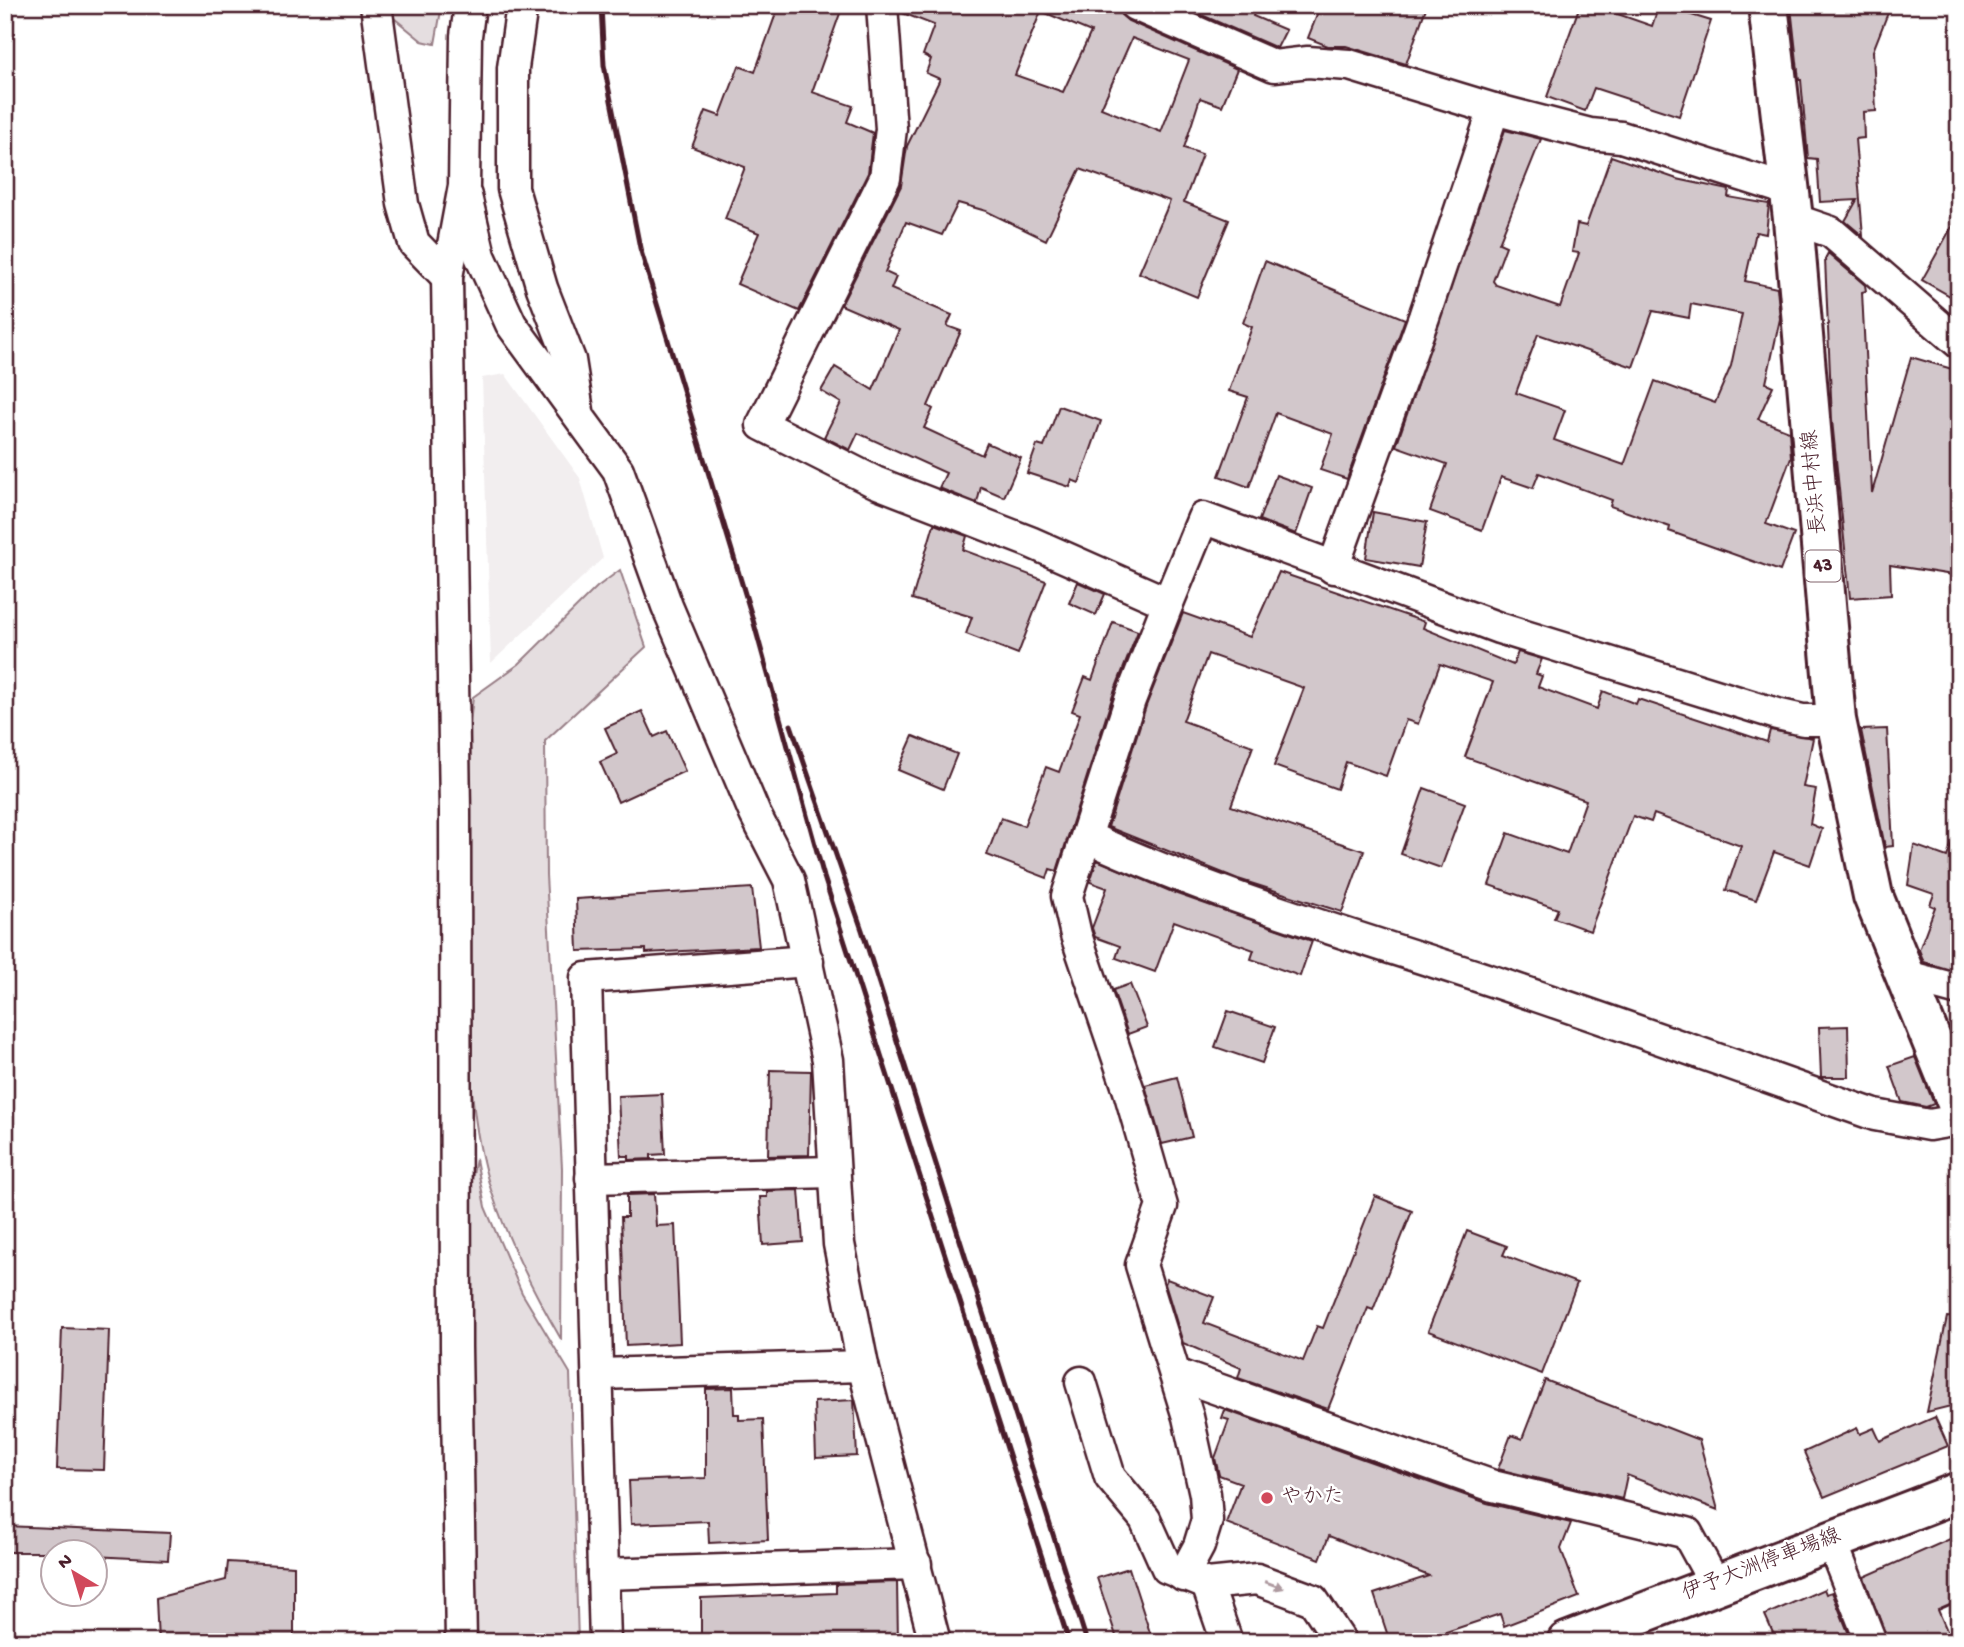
<svg xmlns="http://www.w3.org/2000/svg" width="1964" height="1647" font-family="'Gochi Hand','Klee One',sans-serif">
<style>
.built{fill:#f2eeef}
.green{fill:#e5dee0;stroke:#987e86;stroke-width:2}
.building{fill:#d2c7cb;stroke:#4a1f2b;stroke-width:2;fill-rule:evenodd}
.lines{fill:none;stroke-linecap:round;stroke-linejoin:round}
.street-casing{stroke:#4a1f2b;stroke-width:35}
.secondary-casing{stroke:#4a1f2b;stroke-width:44}
.primary-casing{stroke:#4a1f2b;stroke-width:44}
.street{stroke:#fff;stroke-width:30}
.secondary{stroke:#fff;stroke-width:38}
.primary{stroke:#fff;stroke-width:38}
.rail{stroke:#4a1f2b;stroke-width:5}
.oneway{fill:#ae9aa0}
.poi-dot{fill:#d1495b;stroke:#fff;stroke-width:2.5}
.labels{text-anchor:middle;dominant-baseline:central;stroke-width:5;stroke-linejoin:round;paint-order:stroke}
.shield{fill:#fff;stroke:#80626b;stroke-width:2}
.shield-label{font-size:19px;font-weight:bold;fill:#4a1f2b}
.street-label{font-size:21px;fill:#4a1f2b;stroke:#fff}
.poi-label{font-size:21px;fill:#4a1f2b;stroke:#fff;text-anchor:start}
</style>
<rect width="100%" height="100%" fill="#fff"/>
<filter id="ink" filterUnits="userSpaceOnUse"><feTurbulence type="fractalNoise" baseFrequency=".0143" numOctaves="2"/><feDisplacementMap in="SourceGraphic" scale="14" xChannelSelector="R" yChannelSelector="G"/><feConvolveMatrix kernelMatrix="1 2 1 2 8 2 1 2 1" color-interpolation-filters="sRGB"/></filter>
<g filter="url(#ink)">
<path class="built" d="M505,374L580,478L603,558L491,663L482,378Z"/>
<g class="green">
<path d="M378,5H442L435,44L422,41Z"/>
<path d="M620,570L646,647L545,741L546,875L562,1168L561,1339C533,1291 509,1244 491,1190C466,1112 469,1028 467,947C466,864 463,779 473,697L519,664L597,587Z"/>
<path d="M476,1159L485,1207L522,1293L570,1373L578,1642H473L467,1206Z"/>
</g>
<g class="building">
<path d="M779,5H843L812,92L853,106L847,122L873,133L868,173L799,311L737,284L759,233L725,219L745,167L692,147L706,111L720,116L739,66L755,72Z"/>
<path d="M900,5H1118L1121,15L1128,21L1237,69L1222,106L1200,98L1184,148L1202,154L1184,202L1229,220L1197,297L1139,273L1170,201L1080,169L1046,240L986,211L958,203L942,235L906,222L885,272L896,277L891,289L952,315L947,326L961,331L928,406L933,409L924,428L982,455L987,443L1021,458L1004,497L981,487L977,503L939,488L946,473L858,433L850,450L824,437L841,403L821,391L835,367L873,390L899,330L841,305L901,186L907,146L940,79L926,73L931,59L923,55L934,25L900,12ZM1041,11L1091,32L1063,92L1015,75ZM1132,38L1189,60L1161,132L1101,108Z"/>
<path d="M1179,5H1257L1253,16L1286,30L1277,48Z"/>
<path d="M1321,5H1427L1406,64L1346,46H1328L1308,38Z"/>
<path d="M1580,5H1592L1652,26L1659,5L1711,21L1679,116L1594,88L1585,111L1547,97Z"/>
<path d="M1824,5H1891L1873,51L1876,111L1863,112L1864,138L1855,139L1863,236L1845,221L1857,200L1820,202L1817,159L1808,158L1801,80H1799L1791,7Z"/>
<path d="M1505,130L1541,139L1499,243L1506,246L1493,281L1496,285L1560,307L1579,253L1572,252L1577,224L1586,226L1611,156L1677,179L1729,190L1728,197L1769,204L1766,234L1756,232L1745,281L1777,288L1780,319L1766,383L1773,386L1758,419L1789,431L1791,457L1766,524L1794,534L1780,571L1669,531L1670,527L1610,506L1612,500L1539,473L1533,488L1501,477L1482,530L1430,511L1447,464L1396,446ZM1691,304L1742,314L1731,366L1715,403L1655,381L1624,465L1554,440L1565,410L1516,393L1538,334L1633,367L1653,311L1689,318Z"/>
<path d="M1959,214V301L1922,280Z"/>
<path d="M1828,253L1865,285L1866,291L1862,292L1872,493L1911,357L1959,371V402L1953,424L1959,426V576L1890,565L1891,595L1850,598L1832,420L1825,259Z"/>
<path d="M1265,261L1405,319L1347,479L1320,470L1333,434L1276,413L1249,487L1219,476L1248,397L1229,391L1252,327L1243,323Z"/>
<path d="M1059,406L1101,421L1079,483L1072,480L1070,487L1027,473L1037,445L1044,447Z"/>
<path d="M1276,475L1312,488L1296,534L1259,520Z"/>
<path d="M1373,512L1427,522L1419,567L1366,558Z"/>
<path d="M934,524L967,536L963,550L1046,581L1018,654L966,634L972,617L912,599Z"/>
<path d="M1279,572L1425,622L1423,628L1513,665L1518,652L1542,659L1536,674L1542,676L1538,687L1597,709L1603,691L1636,704L1638,699L1767,742L1770,730L1813,738L1803,787L1816,789L1810,824L1822,829L1810,865L1774,852L1756,900L1726,890L1741,846L1654,814L1651,822L1633,816L1590,931L1554,918L1558,909L1489,885L1508,833L1567,854L1586,800L1465,757L1493,682L1440,664L1418,724L1406,720L1386,776L1346,762L1337,789L1274,766L1304,688L1208,654L1183,721L1253,746L1231,806L1364,851L1342,912L1238,879L1108,827L1146,706L1183,613L1250,637Z"/>
<path d="M1078,582L1105,594L1096,615L1069,603Z"/>
<path d="M1113,622L1138,631L1113,695L1057,871L1050,869L1047,878L987,855L1001,818L1024,826L1046,767L1059,772L1080,714L1072,711L1085,677L1092,680Z"/>
<path d="M642,711L654,737L667,731L685,771L618,802L600,762L617,754L605,728Z"/>
<path d="M1887,729L1893,846L1885,847L1861,730Z"/>
<path d="M913,736L957,754L943,789L898,770Z"/>
<path d="M1424,788L1465,803L1441,868L1401,854Z"/>
<path d="M1955,834H1959V957L1954,971L1924,962L1919,950L1935,907L1930,905L1934,894L1908,885L1914,845L1947,857Z"/>
<path d="M1097,860L1177,894L1312,941L1300,976L1251,959L1254,950L1174,921L1155,972L1116,958L1120,946L1095,937L1092,928L1107,888L1090,882Z"/>
<path d="M752,888L759,947L646,953V949L578,951L576,899Z"/>
<path d="M1130,984L1147,1027L1128,1034L1113,990Z"/>
<path d="M1228,1011L1275,1027L1262,1063L1215,1047Z"/>
<path d="M1848,1026L1849,1077H1821L1819,1027Z"/>
<path d="M1915,1057L1934,1104L1926,1107L1902,1102L1889,1066Z"/>
<path d="M770,1070L811,1071L809,1155L768,1156Z"/>
<path d="M1177,1077L1192,1137L1162,1144L1145,1085Z"/>
<path d="M662,1094L665,1154L651,1155V1159L629,1160V1156H621L618,1096Z"/>
<path d="M799,1190L803,1242L763,1245L760,1197H767V1191Z"/>
<path d="M654,1194L656,1226L675,1225L680,1343L626,1346L621,1217H627V1195Z"/>
<path d="M1375,1196L1412,1211L1373,1310L1368,1308L1328,1409L1238,1378L1241,1368L1183,1343L1165,1284L1167,1279L1214,1297L1204,1323L1303,1361L1317,1326L1323,1328Z"/>
<path d="M1467,1231L1507,1246L1503,1255L1577,1283L1542,1374L1428,1331Z"/>
<path d="M1947,1317L1959,1318V1404L1927,1412Z"/>
<path d="M62,1328L109,1330L104,1470L57,1469Z"/>
<path d="M1545,1380L1699,1440L1718,1510L1627,1475L1622,1499L1498,1469L1511,1435L1522,1439Z"/>
<path d="M733,1388L734,1414H739V1420L763,1419L768,1540L709,1543L708,1521L631,1524L629,1481L706,1478V1389Z"/>
<path d="M854,1400L857,1456L816,1458L814,1402Z"/>
<path d="M1225,1410L1487,1503L1571,1523L1561,1549L1579,1597L1504,1626L1500,1614L1416,1642H1390L1374,1594L1429,1576L1329,1536L1320,1559L1226,1523L1241,1483L1219,1475L1215,1458L1229,1420L1222,1418Z"/>
<path d="M1935,1417L1948,1446L1824,1497L1804,1452L1857,1428L1860,1434L1874,1428L1880,1441Z"/>
<path d="M5,1526L170,1533L168,1560L94,1556V1552H5Z"/>
<path d="M1959,1535V1601L1938,1610L1952,1642H1888L1864,1577Z"/>
<path d="M228,1562L294,1566V1642H158L156,1598L226,1580Z"/>
<path d="M1129,1568L1153,1642H1118L1097,1578Z"/>
<path d="M897,1582L898,1642H701V1598L836,1593V1584Z"/>
<path d="M1824,1589L1826,1594L1832,1592L1852,1642H1777L1765,1615Z"/>
</g>
<g class="lines">
<g class="street-casing">
<g id="street">
<path d="M376,5L403,204L414,243L447,277"/>
<path d="M522,5L513,68V189L542,288L570,360L578,411"/>
<path d="M882,5L891,129L885,178L762,425L875,482L1030,542L1168,603L1130,700L1067,896L1076,935L1129,1091L1162,1206L1141,1265L1188,1417L1205,1494L1207,1520L1199,1546L1183,1576"/>
<path d="M1135,5L1274,66L1308,62L1349,65L1494,109L1590,134L1621,137L1788,190"/>
<path d="M466,196L480,256L511,324L618,470L667,606L755,814L789,880L828,1060L839,1244L863,1366L935,1642"/>
<path d="M1793,219L1831,232L1959,343"/>
<path d="M1333,568L1424,317L1494,109"/>
<path d="M1168,603L1203,518L1499,628L1777,714L1803,720H1836"/>
<path d="M1087,837C1213,895 1349,934 1480,977C1613,1021 1744,1069 1875,1115L1929,1125L1959,1120"/>
<path d="M1908,983L1918,979L1959,990"/>
<path d="M591,1178L833,1172"/>
<path d="M599,1374L863,1366"/>
<path d="M1175,1374L1493,1486L1687,1533L1715,1584"/>
<path d="M1081,1382L1110,1477L1145,1519L1167,1568L1207,1584L1257,1579L1313,1600L1341,1642"/>
<path d="M1831,1540L1871,1642"/>
<path d="M603,1574L916,1564"/>
<path d="M1207,1584L1227,1642"/>
<path d="M461,1642L456,1347L455,811L447,277L464,186L466,36L470,5"/>
<path d="M605,1642L586,978L808,961"/>
</g>
</g>
<g class="secondary-casing">
<path id="secondary" d="M1567,1642L1959,1492"/>
</g>
<g class="primary-casing">
<path id="primary" d="M1768,5L1793,219L1836,720L1873,896L1959,1108"/>
</g>
<use href="#street" class="street"/>
<use href="#secondary" class="secondary"/>
<use href="#primary" class="primary"/>
<g class="rail">
<path d="M601,5L604,65L640,248L753,620L824,877L1069,1642"/>
<path d="M791,725L862,930L1087,1642"/>
</g>
</g>
<defs><path id="oneway-solid" d="M-6-.8H1V-3.2L6.5 0L1 3.2V.8H-6Z" transform="scale(1.75)"/></defs>
<use class="oneway" href="#oneway-solid" transform="translate(1274 1585) rotate(20)"/>
</g>
<circle class="poi-dot" cx="1267" cy="1498" r="7"/>
<g class="labels">
<rect class="shield" x="1805.5" y="550.5" width="35" height="31" rx="5"/>
<g class="shield-label">
<text x="1823" y="566">43</text>
</g>
<g class="street-label">
<text transform="translate(1816 482) rotate(-95)">長浜中村線</text>
<text transform="translate(1762 1566) rotate(-21)">伊予大洲停車場線</text>
</g>
<g class="poi-label">
<text x="1281" y="1498">やかた</text>
</g>
</g>
<rect width="1964" height="1647" fill="none" stroke="#fff" stroke-width="28"/>
<rect x="14" y="14" width="1936" height="1619" fill="none" stroke="#4a1f2b" stroke-width="2.5" filter="url(#ink)"/>
<g transform="translate(74 1573) rotate(322)"><circle r="33" fill="#ffffff" stroke="#b7a5aa" stroke-width="2"/>
<path d="M0-5L12 26L0 18L-12 26Z" fill="#d1495b"/>
<text y="-10" font-size="19" font-weight="bold" text-anchor="middle" fill="#4a1f2b">N</text>
</g>
</svg>
